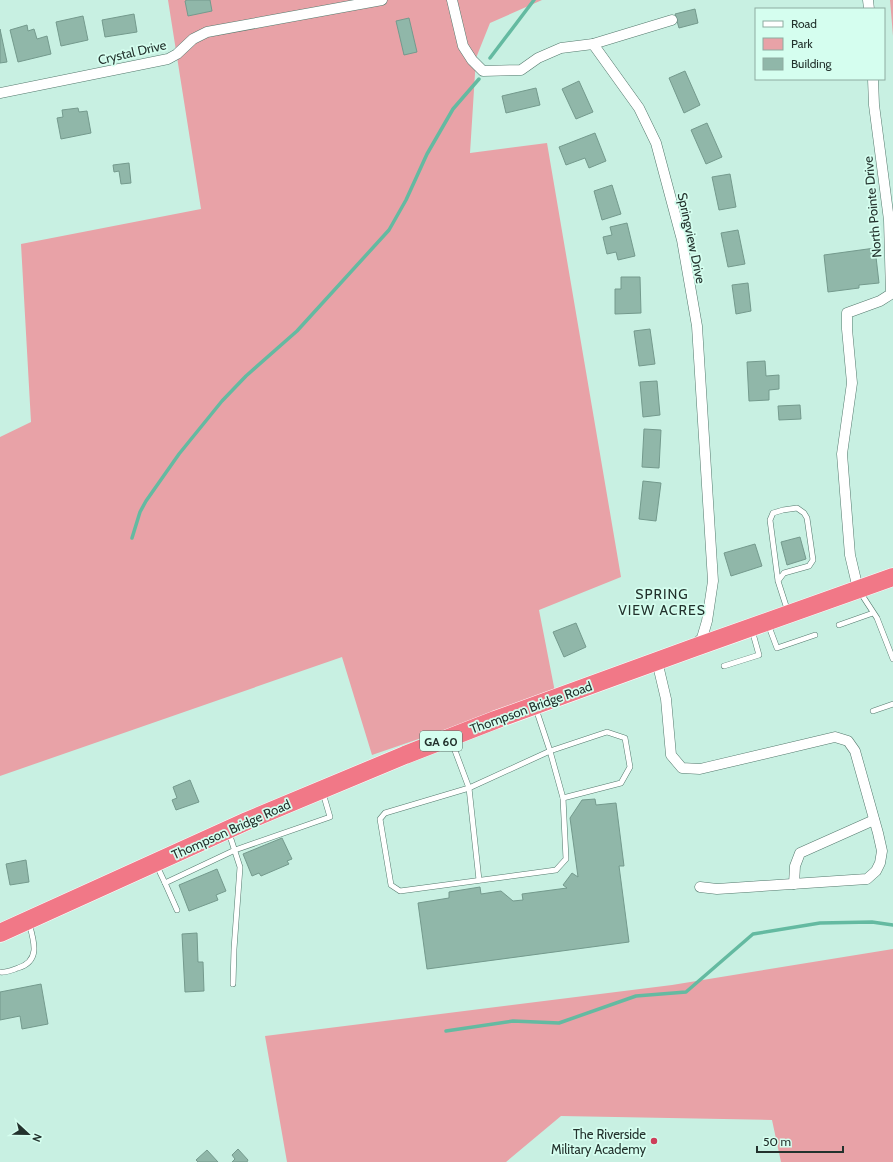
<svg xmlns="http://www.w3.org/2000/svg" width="893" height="1162" font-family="Cabin,sans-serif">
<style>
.green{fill:#e8a2a7}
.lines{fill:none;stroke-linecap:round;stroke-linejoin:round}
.stream{stroke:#64baa1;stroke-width:3.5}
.building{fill:#90b7a9;stroke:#749a8d}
.lane-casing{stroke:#54796d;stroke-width:6}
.street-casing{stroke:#54796d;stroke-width:11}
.highway-casing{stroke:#fff;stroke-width:19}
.lane{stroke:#fff;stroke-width:5}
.street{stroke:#fff;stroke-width:10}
.highway{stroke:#f17887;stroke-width:18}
.poi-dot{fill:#cd3d59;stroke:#d5feef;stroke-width:1.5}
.labels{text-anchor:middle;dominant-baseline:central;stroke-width:3.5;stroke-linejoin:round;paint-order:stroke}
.shield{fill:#d5feef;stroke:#586f67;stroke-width:1}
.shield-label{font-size:12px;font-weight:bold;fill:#23322d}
.street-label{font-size:13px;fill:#23322d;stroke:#d5feef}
.poi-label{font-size:13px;fill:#23322d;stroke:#d5feef;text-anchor:end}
.neighbourhood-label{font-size:14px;letter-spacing:1px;fill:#23322d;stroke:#d5feef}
</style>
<rect width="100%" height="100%" fill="#c8f0e2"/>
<g class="green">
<path d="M168,0H542L490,23L476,58L470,153L547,143L621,577L539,610L555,692L372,755L342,657L0,776V437L31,422L21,244L201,209Z"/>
<path d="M890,0H893V36Z"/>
<path d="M893,949V1162H781L772,1120L561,1116L506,1162H287L265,1036L672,985Z"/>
</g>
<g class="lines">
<g class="stream">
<path d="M490,58L534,0"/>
<path d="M132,538L140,512L146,501L179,454L222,401L246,376L297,331L389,230L406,200L427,154L453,109L479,79"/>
<path d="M446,1031L513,1021L559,1023L636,996L686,992L753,934L820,923L872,922L893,925"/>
</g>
</g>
<g class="building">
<path d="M187,0H210L212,11L188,16L185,1Z"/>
<path d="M695,9L698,23L679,28L675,14Z"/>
<path d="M134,14L137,32L105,37L102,20Z"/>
<path d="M83,16L88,40L61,46L56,22Z"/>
<path d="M409,18L417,52L404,55L396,21Z"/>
<path d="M27,25L28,31L34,29L37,39L47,36L51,54L18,62L10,30Z"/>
<path d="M0,29L7,62L0,63Z"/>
<path d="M685,71L700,105L684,113L669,78Z"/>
<path d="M579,81L593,112L576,119L562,89Z"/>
<path d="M536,88L540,105L506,113L502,96Z"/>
<path d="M78,108L79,112L87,111L91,133L61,139L57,118L63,117L62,110Z"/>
<path d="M707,123L722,157L706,164L691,130Z"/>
<path d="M595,133L606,161L589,168L585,158L566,165L559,147Z"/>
<path d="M129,163L131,183L121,184L119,171L114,172L113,165Z"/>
<path d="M730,174L736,207L719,210L712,177Z"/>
<path d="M612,185L621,214L602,220L594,191Z"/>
<path d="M627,223L635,256L618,260L616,252L607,254L603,237L612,235L610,227Z"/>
<path d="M738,230L745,264L728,267L721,233Z"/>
<path d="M875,248L879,283L859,285V288L828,292L824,255Z"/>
<path d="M621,277H640L641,313L615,314V289H621Z"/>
<path d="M748,283L751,311L736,314L732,285Z"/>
<path d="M650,329L655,364L639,366L634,331Z"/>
<path d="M765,361L766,376L779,375V389L769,390V400L749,401L747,362Z"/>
<path d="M657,381L660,415L643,417L640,382Z"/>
<path d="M800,405L801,419L779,420L778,406Z"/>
<path d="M644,429L661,430L659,468L642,467Z"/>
<path d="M643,481L661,483L656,521L639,519Z"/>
<path d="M800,537L806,559L787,565L781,542Z"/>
<path d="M755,544L762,566L731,576L724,553Z"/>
<path d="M576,623L586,647L564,657L553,632Z"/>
<path d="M190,780L199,802L176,810L172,800L177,798L173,787Z"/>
<path d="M595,799L596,805L616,803L624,866H619L629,942L427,969L418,903L449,898V892L480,887L481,894L501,891L513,901L523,900L522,894L567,888L563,885L572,873L578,877L570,818L582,800Z"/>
<path d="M282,838L292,859L287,861L289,864L261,876L259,873L252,876L243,854Z"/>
<path d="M26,860L29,882L10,885L6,864Z"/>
<path d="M217,869L226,891L216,895L218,900L189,911L179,885Z"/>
<path d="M197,933L198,962H203L204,991L185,992L182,934Z"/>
<path d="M41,984L48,1024L22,1029L20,1016L0,1020V992Z"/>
<path d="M238,1149L248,1160L247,1162H232L235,1159L232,1155Z"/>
<path d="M207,1150L218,1162H198L196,1160Z"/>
</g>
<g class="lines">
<g class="lane-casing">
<g id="lane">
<path d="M778,581L784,573L809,566L813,560L807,518L804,513L797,508L783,510L773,513L770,520L778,581L788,612"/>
<path d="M860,592L877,618L893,659"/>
<path d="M768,624L777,648L815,635"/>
<path d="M839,625L873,613"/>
<path d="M724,666L759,655L752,630"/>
<path d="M873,711L893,704"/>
<path d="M451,740L469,788L385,813L380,819L391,885L400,891L556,870L566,859L563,798L621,783L630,767L625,738L607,732L550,751L536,709"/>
<path d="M229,833L240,867L234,949L233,984"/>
<path d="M157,866L165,883L235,850L330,817L323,793"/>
<path d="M479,880L469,788L550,751L563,798"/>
<path d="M165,883L177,910"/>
<path d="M0,972C6,973 12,970 18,968C41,961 34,941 29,923"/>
</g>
</g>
<g class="street-casing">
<g id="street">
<path d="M452,0L463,46L472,60L483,71L521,70L538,58L561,48L593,44L672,20"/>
<path d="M868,0L869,9"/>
<path d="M593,44L639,108L656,143L682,240L697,326L713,581L707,621L702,638L696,644"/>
<path d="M0,93L168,59L177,54L193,39L207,32L382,0"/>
<path d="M858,589L850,555L842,454L852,383L847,329V313L880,301L891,294L889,220L874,105L873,79"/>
<path d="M657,661L666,699L671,755L682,768L700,769L835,737L848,741L855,751L878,833L882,851L880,863L876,871L867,879L717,889L700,887"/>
<path d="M794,884L795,866L800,853L874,820"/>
</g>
</g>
<g class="highway-casing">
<path id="highway" d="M0,933L247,821L405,755L495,720L693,648L893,577"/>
</g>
<use href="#lane" class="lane"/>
<use href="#street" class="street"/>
<use href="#highway" class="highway"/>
</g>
<circle class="poi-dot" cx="654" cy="1141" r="4"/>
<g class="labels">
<rect class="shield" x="420" y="731" width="42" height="20" rx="3"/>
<g class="shield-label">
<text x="441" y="741">GA 60</text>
</g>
<g class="street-label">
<text transform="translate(132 52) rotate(-13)">Crystal Drive</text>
<text transform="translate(872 207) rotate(-95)">North Pointe Drive</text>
<text transform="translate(692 238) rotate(78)">Springview Drive</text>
<text transform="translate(531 707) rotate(-20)">Thompson Bridge Road</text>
<text transform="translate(231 829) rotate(-24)">Thompson Bridge Road</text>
</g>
<g class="poi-label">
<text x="646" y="1134">The Riverside<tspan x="646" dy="15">Military Academy</tspan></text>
</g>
<g class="neighbourhood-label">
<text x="662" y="594">SPRING<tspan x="662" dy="16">VIEW ACRES</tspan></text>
</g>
</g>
<rect x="755" y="8" width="130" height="72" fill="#d5feef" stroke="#8eaca1"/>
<rect x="763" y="21" width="20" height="6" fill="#ffffff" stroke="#8eaca1"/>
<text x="791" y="28" font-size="12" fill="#23322d">Road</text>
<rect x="763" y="38" width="20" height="12" fill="#e8a2a7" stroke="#8eaca1"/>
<text x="791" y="48" font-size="12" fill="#23322d">Park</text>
<rect x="763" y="58" width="20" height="12" fill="#90b7a9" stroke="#8eaca1"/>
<text x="791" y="68" font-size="12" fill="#23322d">Building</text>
<g transform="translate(28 1134) rotate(112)" stroke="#d5feef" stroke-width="3" paint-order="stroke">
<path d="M0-3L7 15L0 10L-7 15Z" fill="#23322d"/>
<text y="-6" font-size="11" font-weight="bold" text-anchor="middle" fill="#23322d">N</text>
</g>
<path d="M757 1146v6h86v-6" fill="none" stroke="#23322d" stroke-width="2"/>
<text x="763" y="1146" font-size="12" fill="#23322d" stroke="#d5feef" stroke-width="3" paint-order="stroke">50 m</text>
</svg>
